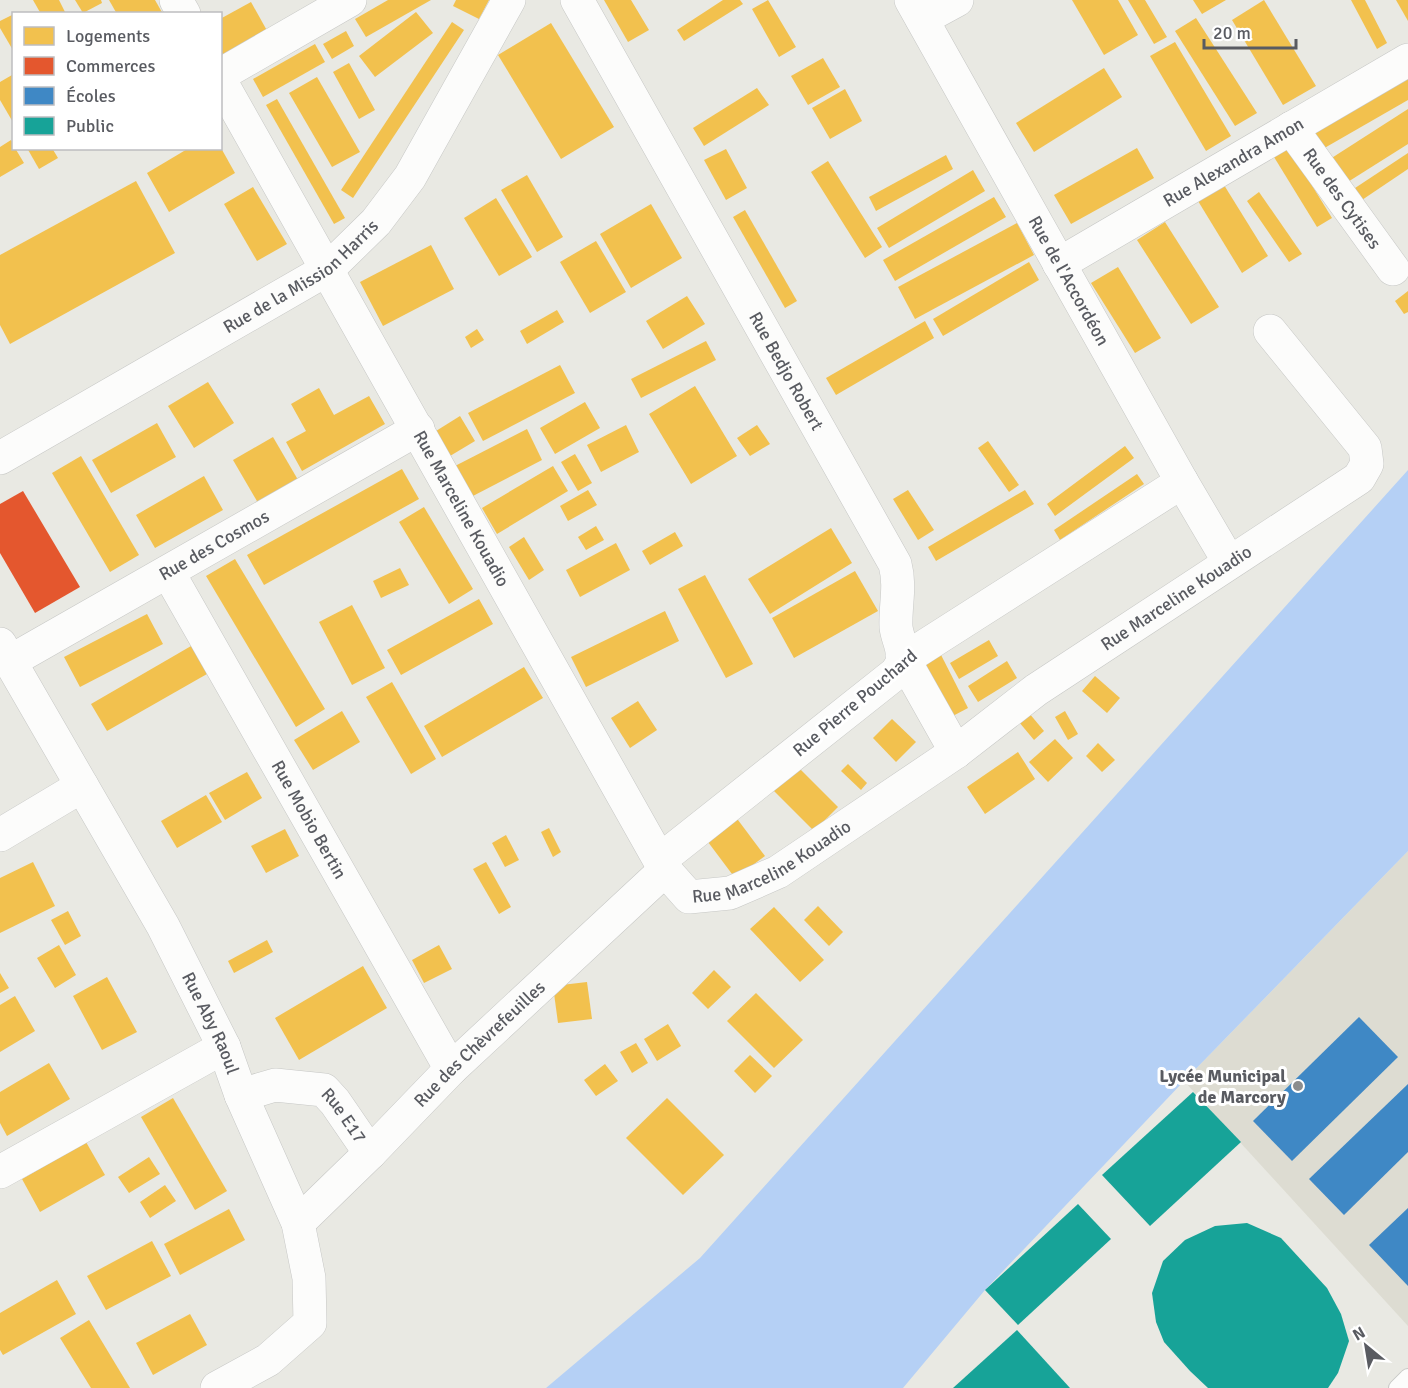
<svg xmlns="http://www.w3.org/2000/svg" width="1408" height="1388" font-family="Signika,sans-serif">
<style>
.education{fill:#dddcd2}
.water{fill:#b5d0f5}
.homes{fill:#f2c14e}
.shops{fill:#e4572e}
.schools{fill:#3f88c5}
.public{fill:#17a398}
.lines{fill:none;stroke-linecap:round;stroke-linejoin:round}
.service-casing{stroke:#c6c7c5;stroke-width:18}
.minor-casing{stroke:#c6c7c5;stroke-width:34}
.service{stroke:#fcfcfb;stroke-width:16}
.minor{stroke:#fcfcfb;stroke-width:33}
.poi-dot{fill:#8b8d8e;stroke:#fff;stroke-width:2}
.labels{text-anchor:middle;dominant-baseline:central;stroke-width:6;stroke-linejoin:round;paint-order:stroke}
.street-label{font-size:18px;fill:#595b61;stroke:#fff}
.poi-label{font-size:18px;font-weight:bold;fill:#595b61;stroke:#fff;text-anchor:end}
</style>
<rect width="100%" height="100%" fill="#e9e9e3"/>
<path class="education" d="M1408,851V1326L1184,1081Z"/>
<path class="water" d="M1408,470V851L1184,1081L985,1290L903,1388H546L700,1258Z"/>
<g class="homes">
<path d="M33,0H59L66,14H41Z"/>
<path d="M75,0H101L102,3L83,13Z"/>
<path d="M109,0H155L163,14H117Z"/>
<path d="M388,0H431L366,37L355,19Z"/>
<path d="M456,0H489L479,19L453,6Z"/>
<path d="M604,0H631L649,30L628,42Z"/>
<path d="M723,0H740L743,4L684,41L677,30Z"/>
<path d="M768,0L796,47L779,57L752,9Z"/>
<path d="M1072,0H1118L1138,35L1104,55Z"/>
<path d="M1128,0H1145L1167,37L1154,44Z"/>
<path d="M1193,0H1226L1202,14Z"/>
<path d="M1264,0L1316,86L1283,105L1232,20Z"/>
<path d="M1351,0H1365L1387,43L1377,49Z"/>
<path d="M1396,0H1408V21Z"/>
<path d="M251,2L270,36L227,61L220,50V19Z"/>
<path d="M416,12L433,33L375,77L359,56Z"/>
<path d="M14,14V52L0,28V21Z"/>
<path d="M1196,18L1257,113L1235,126L1175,31Z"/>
<path d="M452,22L464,30L353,198L341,190Z"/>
<path d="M551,23L614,127L561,159L498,55Z"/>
<path d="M346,31L354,46L332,59L323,44Z"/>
<path d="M1175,42L1231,136L1206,151L1150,56Z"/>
<path d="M315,44L325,62L263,97L253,79Z"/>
<path d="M823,58L840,87L808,105L791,76Z"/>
<path d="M349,63L375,110L359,119L333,72Z"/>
<path d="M1104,68L1122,97L1034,152L1016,123Z"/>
<path d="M12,75L14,78V124L0,100V82Z"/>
<path d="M1408,76V100L1321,150L1311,133Z"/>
<path d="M317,77L360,152L332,167L289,93Z"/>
<path d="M757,88L769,105L704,146L693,128Z"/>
<path d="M845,89L862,121L830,139L812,108Z"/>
<path d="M277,99L345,218L334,224L266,105Z"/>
<path d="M1408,109V144L1343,185L1327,161Z"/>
<path d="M11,140L14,145V148H15L24,163L0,177V147Z"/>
<path d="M27,148H52L58,158L39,169Z"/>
<path d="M189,148H221L235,173L169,212L147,173Z"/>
<path d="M1137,148L1154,178L1071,224L1054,195Z"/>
<path d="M1289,148L1332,218L1317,227L1274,157Z"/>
<path d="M726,149L747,188L726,200L704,160Z"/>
<path d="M1408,153V169L1356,204L1349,192Z"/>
<path d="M946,155L953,169L876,211L869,197Z"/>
<path d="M828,161L882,247L865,258L811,172Z"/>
<path d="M973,170L985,191L889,248L877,228Z"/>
<path d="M527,175L563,237L537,252L501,190Z"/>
<path d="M136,181L175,253L10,344L0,325V255Z"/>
<path d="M1224,185L1268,256L1242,273L1198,201Z"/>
<path d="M253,187L287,244L257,261L224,204Z"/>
<path d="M1259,192L1302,254L1289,262L1247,201Z"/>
<path d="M994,197L1006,217L895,281L883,260Z"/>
<path d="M496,198L532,257L499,276L464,218Z"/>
<path d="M651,204L682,258L631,288L600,234Z"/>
<path d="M745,210L797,301L785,308L733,217Z"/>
<path d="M1165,222L1219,307L1191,324L1137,240Z"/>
<path d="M1017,223L1034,255L915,319L898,287Z"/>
<path d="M596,241L626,292L590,313L560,262Z"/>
<path d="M431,245L454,289L383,326L360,282Z"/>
<path d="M1029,262L1039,280L943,336L933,319Z"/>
<path d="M1118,267L1161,338L1135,353L1091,283Z"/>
<path d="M1408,291V312L1404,314L1395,301Z"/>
<path d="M687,296L705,324L663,349L646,321Z"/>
<path d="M557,310L564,322L527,344L520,331Z"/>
<path d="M925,321L934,338L836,395L826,378Z"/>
<path d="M477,329L484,340L471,348L465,337Z"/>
<path d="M706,341L716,360L641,398L631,379Z"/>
<path d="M560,365L575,393L483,441L468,413Z"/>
<path d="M208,382L234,423L194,448L168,406Z"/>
<path d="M695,386L737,456L691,484L649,414Z"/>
<path d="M319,388L334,415L369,396L385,424L302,471L286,442L306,431L291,404Z"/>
<path d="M585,402L600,428L555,454L540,428Z"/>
<path d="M460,416L475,441L450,456L436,431Z"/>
<path d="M157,423L176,457L111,493L92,460Z"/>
<path d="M626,425L639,452L601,472L587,445Z"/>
<path d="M757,425L770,444L750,456L737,438Z"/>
<path d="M527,429L542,460L471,497L455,466Z"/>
<path d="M273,437L301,485L261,508L233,460Z"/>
<path d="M988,441L1019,485L1009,492L978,448Z"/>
<path d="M1125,446L1134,458L1055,516L1047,504Z"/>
<path d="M575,454L592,483L578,491L561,462Z"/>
<path d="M81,456L139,555L110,572L52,473Z"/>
<path d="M553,466L568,491L497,534L482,508Z"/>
<path d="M402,469L419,499L264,585L247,555Z"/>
<path d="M1137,474L1144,484L1060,540L1054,530Z"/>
<path d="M204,476L223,510L155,548L136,515Z"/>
<path d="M588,490L597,505L568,521L560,506Z"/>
<path d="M908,490L934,530L918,540L893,499Z"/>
<path d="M1025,490L1034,504L936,561L928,547Z"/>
<path d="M424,507L473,589L449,604L399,522Z"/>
<path d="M596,526L604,540L586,550L578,537Z"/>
<path d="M831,528L852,563L770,614L748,579Z"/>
<path d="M675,532L683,546L650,565L642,551Z"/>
<path d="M524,537L544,570L529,580L509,547Z"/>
<path d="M616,543L630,570L580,597L566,570Z"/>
<path d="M235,559L325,709L296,727L206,576Z"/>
<path d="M400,568L409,585L381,598L373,581Z"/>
<path d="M855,571L878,611L794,658L772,618Z"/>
<path d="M705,575L753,664L726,678L678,589Z"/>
<path d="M479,599L493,624L401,675L387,650Z"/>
<path d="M352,605L385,668L352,685L319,622Z"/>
<path d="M665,611L679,641L586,687L571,657Z"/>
<path d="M147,614L163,644L80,687L64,657Z"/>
<path d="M989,640L998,656L959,679L950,663Z"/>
<path d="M198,642L214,670L107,731L91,704Z"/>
<path d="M938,649L968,708L949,718L919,659Z"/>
<path d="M1007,661L1017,678L978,702L968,686Z"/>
<path d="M524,667L543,698L442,757L424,726Z"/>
<path d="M1095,676L1120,698L1107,713L1082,691Z"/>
<path d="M392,682L436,759L411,774L366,697Z"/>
<path d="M638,701L657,730L630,748L611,718Z"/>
<path d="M342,711L360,742L313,770L294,740Z"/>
<path d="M1065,711L1078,734L1068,740L1055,717Z"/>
<path d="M1029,713L1044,731L1034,740L1019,722Z"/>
<path d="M892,719L916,742L896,762L873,738Z"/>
<path d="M1055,739L1073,758L1048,782L1029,762Z"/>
<path d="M1098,743L1115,760L1102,772L1086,756Z"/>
<path d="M1018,752L1035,779L985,814L967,787Z"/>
<path d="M793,762L838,807L814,831L769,786Z"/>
<path d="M848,764L867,783L861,790L841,771Z"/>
<path d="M247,772L262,798L225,820L209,793Z"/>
<path d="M206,795L222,822L177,848L161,821Z"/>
<path d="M735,816L765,856L735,878L705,838Z"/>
<path d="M549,828L561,852L553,857L541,832Z"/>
<path d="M285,829L299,856L266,873L251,846Z"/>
<path d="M506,835L519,860L505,867L492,843Z"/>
<path d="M33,862L55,906L0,933V878Z"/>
<path d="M486,862L511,907L499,914L473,869Z"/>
<path d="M818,906L843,932L829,946L804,920Z"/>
<path d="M774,907L824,960L800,982L750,929Z"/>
<path d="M68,911L81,936L65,945L51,920Z"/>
<path d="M267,940L273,952L234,973L228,961Z"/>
<path d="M59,945L76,975L55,988L37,958Z"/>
<path d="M439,945L452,969L424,983L412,960Z"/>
<path d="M363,966L387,1008L299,1060L275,1018Z"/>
<path d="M714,970L731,987L708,1009L692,993Z"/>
<path d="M0,973L9,988L0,993Z"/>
<path d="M107,977L137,1032L102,1050L73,996Z"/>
<path d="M587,982L592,1019L558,1023L553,986Z"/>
<path d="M756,993L803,1040L774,1068L727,1021Z"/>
<path d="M15,996L35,1031L0,1052V1005Z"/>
<path d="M668,1024L681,1046L657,1061L644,1039Z"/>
<path d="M636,1043L648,1063L632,1073L620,1052Z"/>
<path d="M750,1055L772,1076L755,1093L734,1071Z"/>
<path d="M49,1063L70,1099L7,1136L0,1123V1092Z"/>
<path d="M605,1064L618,1081L596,1096L584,1080Z"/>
<path d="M173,1098L227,1191L195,1210L141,1117Z"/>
<path d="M667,1098L724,1155L683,1195L626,1138Z"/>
<path d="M86,1142L105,1175L40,1212L22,1179Z"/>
<path d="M149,1157L160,1174L129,1193L118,1177Z"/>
<path d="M165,1185L176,1201L150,1218L140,1202Z"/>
<path d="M229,1209L245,1240L180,1275L164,1244Z"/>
<path d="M152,1241L171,1276L106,1310L87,1276Z"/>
<path d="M57,1280L76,1314L3,1355L0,1350V1313Z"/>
<path d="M190,1314L207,1345L153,1375L136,1343Z"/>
<path d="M89,1320L130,1388H91L60,1338Z"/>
</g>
<path class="shops" d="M23,491L80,587L35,613L0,553V504Z"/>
<g class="schools">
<path d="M1359,1017L1398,1057L1292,1161L1253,1121Z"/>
<path d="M1408,1084V1152L1344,1215L1309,1179Z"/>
<path d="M1408,1208V1286L1369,1245Z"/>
</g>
<g class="public">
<path d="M1193,1092L1241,1142L1150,1226L1102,1175Z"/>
<path d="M1078,1204L1111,1239L1018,1325L985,1290Z"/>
<path d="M1247,1223L1281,1238L1327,1288L1341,1314L1349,1341L1338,1373L1328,1388H1208L1190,1371L1164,1342L1156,1322L1152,1293L1163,1261L1185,1240L1215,1226Z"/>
<path d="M1017,1330L1070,1388H953Z"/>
</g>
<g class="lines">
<g class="service-casing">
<path id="service" d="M1397,1388L1408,1377"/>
</g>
<g class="minor-casing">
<g id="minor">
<path d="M176,0L184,14"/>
<path id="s1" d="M577,0L895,564C901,587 895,605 896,627C897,637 903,647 902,656L956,752"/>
<path id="s2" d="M911,0L1182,482L1229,562"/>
<path d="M922,19L957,0"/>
<path d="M220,75L350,0"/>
<path id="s3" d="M220,80L665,870L689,897L730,893L778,872L956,752L1036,690L1359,478L1367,464L1365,448L1270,331"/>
<path id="s4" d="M1291,128L1393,269"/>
<path id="s5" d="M1059,264L1408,60"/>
<path id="s6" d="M0,458L328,269L376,222L410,177L509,0"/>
<path id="s7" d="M168,572L451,1069"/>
<path id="s8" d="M0,644L163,926L224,1047L241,1095L298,1223L309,1278L310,1323L268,1360L217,1388"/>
<path id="s9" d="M9,662L418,429"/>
<path d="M0,835L82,786"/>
<path d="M660,860L896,673L902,664L903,660L1182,482"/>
<path id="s10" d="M241,1095L275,1085L324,1090L335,1102L370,1153"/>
<path d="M0,1172L224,1047"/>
<path id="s11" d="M298,1223L370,1153L451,1069L665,870"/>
</g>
</g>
<use href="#service" class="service"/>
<use href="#minor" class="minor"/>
</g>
<circle class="poi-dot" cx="1298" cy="1086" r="6"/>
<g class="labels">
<g class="street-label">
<text stroke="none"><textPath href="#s5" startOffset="202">Rue Alexandra Amon</textPath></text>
<text stroke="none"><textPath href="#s4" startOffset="87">Rue des Cytises</textPath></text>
<text stroke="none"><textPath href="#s6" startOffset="352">Rue de la Mission Harris</textPath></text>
<text stroke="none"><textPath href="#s2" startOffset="322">Rue de l'Accordéon</textPath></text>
<text stroke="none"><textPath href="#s1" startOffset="426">Rue Bedjo Robert</textPath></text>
<text stroke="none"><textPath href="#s3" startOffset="492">Rue Marceline Kouadio</textPath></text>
<text stroke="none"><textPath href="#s9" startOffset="236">Rue des Cosmos</textPath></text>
<text stroke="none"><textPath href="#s3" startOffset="1520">Rue Marceline Kouadio</textPath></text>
<text transform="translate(855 703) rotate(-40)">Rue Pierre Pouchard</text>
<text stroke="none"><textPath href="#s7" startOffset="285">Rue Mobio Bertin</textPath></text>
<text stroke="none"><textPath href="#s3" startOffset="1034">Rue Marceline Kouadio</textPath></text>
<text stroke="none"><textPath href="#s8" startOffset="434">Rue Aby Raoul</textPath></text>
<text stroke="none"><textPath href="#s11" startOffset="255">Rue des Chèvrefeuilles</textPath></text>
<text stroke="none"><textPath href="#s10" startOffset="117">Rue E17</textPath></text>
</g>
<g class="poi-label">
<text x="1286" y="1076">Lycée Municipal<tspan x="1286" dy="21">de Marcory</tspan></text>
</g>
</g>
<rect x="12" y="12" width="210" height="138" fill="#ffffff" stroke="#bdbdc0" stroke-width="1.5"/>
<rect x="24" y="27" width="30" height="18" fill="#f2c14e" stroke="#bdbdc0" stroke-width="1.5"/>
<text x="66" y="42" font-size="18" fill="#595b61">Logements</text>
<rect x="24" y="57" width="30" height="18" fill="#e4572e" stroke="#bdbdc0" stroke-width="1.5"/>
<text x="66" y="72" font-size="18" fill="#595b61">Commerces</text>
<rect x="24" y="87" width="30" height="18" fill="#3f88c5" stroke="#bdbdc0" stroke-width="1.5"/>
<text x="66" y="102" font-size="18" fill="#595b61">Écoles</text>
<rect x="24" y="117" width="30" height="18" fill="#17a398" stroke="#bdbdc0" stroke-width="1.5"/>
<text x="66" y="132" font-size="18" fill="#595b61">Public</text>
<g transform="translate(1366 1346) rotate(330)" stroke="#ffffff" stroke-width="4.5" paint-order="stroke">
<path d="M0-4.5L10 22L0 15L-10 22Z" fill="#595b61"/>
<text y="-9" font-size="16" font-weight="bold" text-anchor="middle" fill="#595b61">N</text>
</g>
<path d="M1204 39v9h92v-9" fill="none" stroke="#595b61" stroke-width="3"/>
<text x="1213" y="39" font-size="18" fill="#595b61" stroke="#ffffff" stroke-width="4.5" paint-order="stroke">20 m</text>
</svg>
